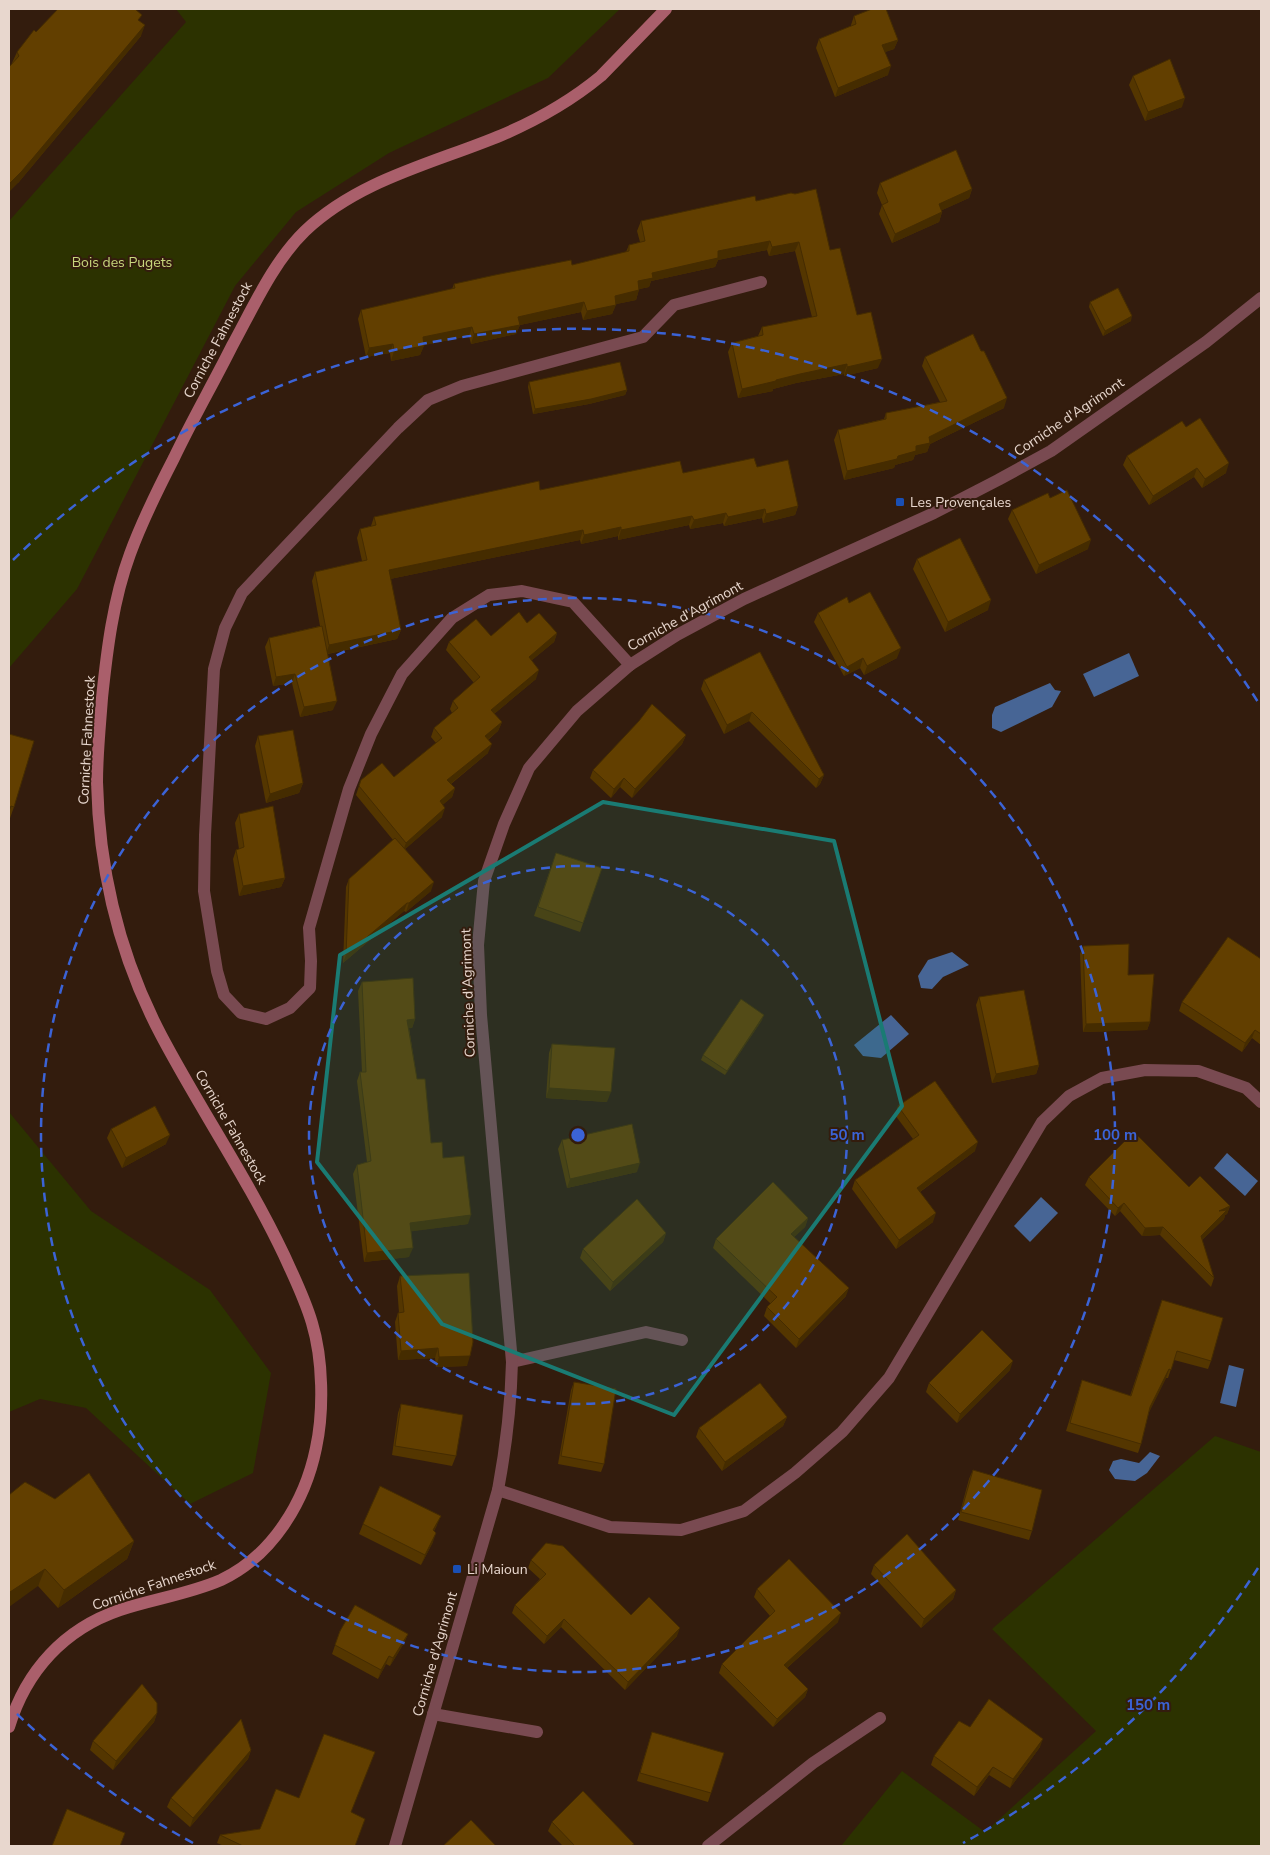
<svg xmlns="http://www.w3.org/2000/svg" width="1270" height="1855" font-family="'Nunito Sans',sans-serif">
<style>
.green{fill:#2c3200}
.water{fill:#476595}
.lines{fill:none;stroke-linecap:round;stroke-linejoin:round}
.minor{stroke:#794a51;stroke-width:12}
.secondary{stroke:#aa5f6b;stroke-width:12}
.wall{fill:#543600}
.shaded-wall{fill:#452c00}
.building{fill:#623f00;stroke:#452c00}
.marked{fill:#1a7b73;fill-opacity:0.2;stroke:#1a7b73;stroke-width:4;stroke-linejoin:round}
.ring{fill:none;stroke:#3b63d6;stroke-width:2.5;stroke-dasharray:9 6}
.transit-dot{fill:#1a4fb4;stroke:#331c0d;stroke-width:2}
.labels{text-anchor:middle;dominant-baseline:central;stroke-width:4;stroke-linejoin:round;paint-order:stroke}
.park-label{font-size:14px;fill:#c7d67c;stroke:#331c0d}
.street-label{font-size:14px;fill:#e8d7ce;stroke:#331c0d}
.poi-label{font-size:14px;fill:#e8d7ce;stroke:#331c0d;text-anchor:start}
.centre{fill:#3b63d6;stroke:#331c0d;stroke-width:2.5}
.ring-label{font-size:15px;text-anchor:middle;font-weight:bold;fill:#3b63d6;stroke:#331c0d;stroke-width:4;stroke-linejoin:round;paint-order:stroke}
</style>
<rect width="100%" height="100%" fill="#331c0d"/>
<g class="green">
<path d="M176,9H620L548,78L389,153L296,212L235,286L77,589L9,668V221L186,22Z"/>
<path d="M9,1112L91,1211L210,1290L271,1373L253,1473L190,1504L86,1408L40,1399L9,1412Z"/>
<path d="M1215,1436L1261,1452V1846H841L902,1771L985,1832L1096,1731L992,1629Z"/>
</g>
<g class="water">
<path d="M1129,653L1139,676L1094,697L1083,674Z"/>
<path d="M1050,683L1055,690L1061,691L1052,707L1001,732L992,728V715L995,707Z"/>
<path d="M952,952L969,965L943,977L932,989L921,988L918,976L928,960Z"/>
<path d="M891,1015L909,1034L881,1058L863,1056L854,1045Z"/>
<path d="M1227,1153L1258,1181L1245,1196L1214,1168Z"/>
<path d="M1041,1197L1058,1213L1030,1242L1014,1226Z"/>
<path d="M1229,1365L1244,1369L1236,1407L1220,1403Z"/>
<path d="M1150,1452L1160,1456L1147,1473L1135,1481L1115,1479L1109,1470L1113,1461L1121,1459L1139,1463Z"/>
</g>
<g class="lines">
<g class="minor">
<path d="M630,665L573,602L522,591L489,595L452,618L402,674L371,734L349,789L309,928L311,961L310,988L290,1008L266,1019L241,1013L224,995L217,971L204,891L205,835L214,669L225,628L242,593L398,428L428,400L462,386L643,337L674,305L761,282"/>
<path d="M512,1362L646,1332L682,1340"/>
<path d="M498,1490L610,1527L681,1530L744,1511L795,1473L842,1432L889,1378L1042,1122L1069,1096L1102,1078L1145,1070L1198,1071L1246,1088L1261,1102"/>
<path d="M433,1714L537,1732"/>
<path d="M395,1846L498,1490C506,1447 511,1406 512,1362L481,1015L478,945L484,881L504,824L529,768L577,711L630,665L677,635L744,599L934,513L998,480L1051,451L1206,342L1261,298"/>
<path d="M708,1846L813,1763L880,1718"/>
</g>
<path class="secondary" d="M9,1727C26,1671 64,1629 120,1610C153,1599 189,1594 221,1580C272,1556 305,1502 316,1448C324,1411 323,1359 312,1323C305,1299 294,1277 284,1255C248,1179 200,1109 161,1035C120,957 99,870 97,782C97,754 100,726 102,698C107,650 113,600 130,554C142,521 158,489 174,458C192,420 213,384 232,346C253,308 273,262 305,231C360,179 435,163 502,135C537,120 572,100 601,76L666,9"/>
</g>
<g class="wall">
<path d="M854,16L898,40L894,49L885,52L888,75L835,97L816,48L819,39L851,26V25Z"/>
<path d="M140,21L141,36L18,183L12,63L17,52L36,32Z"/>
<path d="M1133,76L1182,107L1145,121L1129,85Z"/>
<path d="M880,183L972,189L969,198L942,210V212L939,222L892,243L879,214L882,205L877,193Z"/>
<path d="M756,201L830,250L878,368L844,376V374L796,383L773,389V391L738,398L728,352L732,343L758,336L762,327L812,317L795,251L769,256L767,250L718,260L715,267L651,281L649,287L639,289L636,300L616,304L612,314L583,320L581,312L520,325L516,334L471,344L469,336L424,345L420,355L391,361L390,353L366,357L358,319L361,310L452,289L454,284L572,265L626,252L629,245L640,242L637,231L641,221Z"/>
<path d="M1090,302L1131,321L1103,336L1089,307Z"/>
<path d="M925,357L1004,408L930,444L927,452L915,455L913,460L895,465L894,468L844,480L834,440L838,430L884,419L886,413L940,402L922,366Z"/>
<path d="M529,382L627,390L625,395L589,404L533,414L528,387Z"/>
<path d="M1186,427L1226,473L1202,488L1194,477L1149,505L1123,465L1127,456Z"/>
<path d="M757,467L798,506L795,515L763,523L762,518L724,526L723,523L690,529L689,525L618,540V536L581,544L580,540L390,579L401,630L397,639L328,654L333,710L300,717L292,683L273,686L265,647L269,638L320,626L312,581L315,572L362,561L357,538L360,529L371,526L374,517L540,490L683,473Z"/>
<path d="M1050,498L1088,549L1036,574L1008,519L1012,510Z"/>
<path d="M917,559L988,610L945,632L913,569Z"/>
<path d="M849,603L897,658L864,675L860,668L844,676L814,622L818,613Z"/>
<path d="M527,623L557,633L554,642L532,660L536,679L494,714L502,722L498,731L488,740V753L451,784L455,788L452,797L442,805V817L405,849L431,891L406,912L404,911L343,963L346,887L349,879L393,840L356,795L361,780L394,777L436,743L431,737L434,728L452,713L450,709L453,701L474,683L446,650L449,642L491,636Z"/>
<path d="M760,652L824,775L820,784L816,788L749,721L724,734L701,689L704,680Z"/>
<path d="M9,734L14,807L9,821Z"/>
<path d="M686,735L682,744L632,798L620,787L611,798L590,778L593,770Z"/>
<path d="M258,736L303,783L299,793L266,803L255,746Z"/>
<path d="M239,814L285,878L281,887L239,896L233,859L236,850L239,849L235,823Z"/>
<path d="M556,853L602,868L580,932L534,916Z"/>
<path d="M1083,946L1128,975L1150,1022L1147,1030L1083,1032L1080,954Z"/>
<path d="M1261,959V1045L1252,1038L1242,1052L1179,1011L1182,1002Z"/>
<path d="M362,982L415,1019L412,1028H409L417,1079L431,1143L443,1158L468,1224L411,1231L409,1257L364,1262L353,1174L357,1165L367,1162L357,1081L360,1072H362L358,991Z"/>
<path d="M979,997L1039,1065L1036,1074L992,1083L976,1005Z"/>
<path d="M762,1020L725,1075L701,1060L703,1055Z"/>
<path d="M552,1044L607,1102L546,1098L549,1053Z"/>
<path d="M898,1106L975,1151L920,1192L933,1222L896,1249L852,1189L855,1180L913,1139L895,1115Z"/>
<path d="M111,1129L166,1144L122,1168L107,1138Z"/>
<path d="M562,1140L637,1172L567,1188L558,1149Z"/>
<path d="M1089,1177L1189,1187L1230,1206L1227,1214L1225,1215L1224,1219L1202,1240L1214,1278L1211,1287L1160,1235L1142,1236L1120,1211L1115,1216L1085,1185Z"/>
<path d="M808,1218L805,1227L794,1237L846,1296L796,1348L764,1316L767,1307L771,1304L713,1248L716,1239Z"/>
<path d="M666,1233L663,1242L610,1291L580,1258L583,1249Z"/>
<path d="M400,1276L467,1366L436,1367L435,1358L398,1360L395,1322L398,1313H399L397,1286Z"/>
<path d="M1159,1309L1211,1361L1208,1369L1174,1360L1168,1378H1166L1149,1412L1141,1444L1138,1453L1066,1431L1082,1380L1130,1396Z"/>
<path d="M1010,1370L957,1423L926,1392L929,1383Z"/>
<path d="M574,1382L604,1464L601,1472L558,1464L571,1390Z"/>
<path d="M401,1404L456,1456L452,1466L392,1455L398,1413Z"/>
<path d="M787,1417L783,1426L722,1471L696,1437L699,1428Z"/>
<path d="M973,1470L1032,1531L1029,1540L958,1520L969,1479Z"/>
<path d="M55,1499L134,1541L127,1559L58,1608L38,1586Z"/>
<path d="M363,1524L437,1525L434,1531L433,1542L421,1565L359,1534Z"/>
<path d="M531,1560L631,1615L677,1636L625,1690L561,1627L544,1644L512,1613L515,1605L540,1579L528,1568Z"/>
<path d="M874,1565L956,1590L953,1599L921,1628L871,1574Z"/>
<path d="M757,1589L838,1622L787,1668L808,1689L805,1697L773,1727L719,1673L722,1664L770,1616L754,1597Z"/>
<path d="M340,1631L408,1634L404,1643L390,1666L386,1664L378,1679L332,1654Z"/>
<path d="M157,1713L154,1722L113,1770L90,1750L93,1741Z"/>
<path d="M970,1727L1040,1747L1010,1788L989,1775L974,1796L931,1765L934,1756Z"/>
<path d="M652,1732L711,1793L708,1802L637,1781Z"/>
<path d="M251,1750L248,1759L190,1827L167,1807L171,1798Z"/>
<path d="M299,1798L351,1812L355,1846H224L217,1843L220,1835L260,1829Z"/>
<path d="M552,1822L633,1846H563L548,1831Z"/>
</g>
<g class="shaded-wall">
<path d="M145,25L141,36L18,183L9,192V184Z"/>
<path d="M898,40L894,49L879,54L882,45Z"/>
<path d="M891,66L888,75L835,97L838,88Z"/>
<path d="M1185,98L1182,107L1145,121L1148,112Z"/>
<path d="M972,189L969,198L936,213L939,204Z"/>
<path d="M942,212L939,222L892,243L895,234Z"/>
<path d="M770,241L767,250L718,260L715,267L651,281L649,287L635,290L638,281L652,273L718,251Z"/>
<path d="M799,242L795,251L769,256L772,247Z"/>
<path d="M639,290L636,300L612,305L615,296Z"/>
<path d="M584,302L581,312L515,326L518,317Z"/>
<path d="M616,305L612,314L583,320L587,311Z"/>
<path d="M1132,316L1131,321L1103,336L1105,331Z"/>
<path d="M520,325L516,334L471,344L474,334Z"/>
<path d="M472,327L469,336L420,346L423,337Z"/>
<path d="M393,344L390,353L366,357L369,348Z"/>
<path d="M424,346L420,355L391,361L394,351Z"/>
<path d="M882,359L878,368L844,376L847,367Z"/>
<path d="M847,364L844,374L796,383L773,389V391L738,398L742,389L800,374Z"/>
<path d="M627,390L625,395L589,404L533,414L535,409Z"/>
<path d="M1007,398L1004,408L930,444L927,452L915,455L913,460L895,465L894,468L844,480L847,471L898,456L916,446L929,437Z"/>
<path d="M1229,463L1226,473L1202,488L1205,479Z"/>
<path d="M1197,468L1194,477L1149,505L1153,496Z"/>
<path d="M798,506L795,515L763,523L766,514Z"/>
<path d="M765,509L762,518L724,526L728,517Z"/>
<path d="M726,513L723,523L690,529L694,520Z"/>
<path d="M692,516L689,525L618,540L621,530Z"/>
<path d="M621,527L618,536L581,544L584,535Z"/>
<path d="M583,530L580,540L385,580L389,570Z"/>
<path d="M1091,540L1088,549L1036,574L1039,565Z"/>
<path d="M991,600L988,610L945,632L948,622Z"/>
<path d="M401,630L397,639L326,654L329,645Z"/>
<path d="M557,633L554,642L526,665L529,657Z"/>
<path d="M901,648L897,658L864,675L867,666Z"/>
<path d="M863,658L860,668L844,676L847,667Z"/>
<path d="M539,670L536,679L488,719L491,710Z"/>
<path d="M295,674L292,683L273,686L276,677Z"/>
<path d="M337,701L333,710L300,717L304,707Z"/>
<path d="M752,712L749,721L724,734L727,725Z"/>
<path d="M502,722L498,731L482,744L485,736Z"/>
<path d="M686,735L682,744L632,798L635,789Z"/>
<path d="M492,744L488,753L444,789L447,780Z"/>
<path d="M824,775L820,784L816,788L819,779Z"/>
<path d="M624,778L620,787L611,798L614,789Z"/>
<path d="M303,783L299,793L266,803L270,794Z"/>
<path d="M455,788L452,797L437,810L440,801Z"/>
<path d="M445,808L442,817L403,851L406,843Z"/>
<path d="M285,878L281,887L239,896L243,886Z"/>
<path d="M434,882L431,891L406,912L409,903Z"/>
<path d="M407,903L404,911L343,963L346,955Z"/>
<path d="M764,1015L762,1020L725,1075L727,1071Z"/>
<path d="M415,1019L412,1028L404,1029L407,1020Z"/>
<path d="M1150,1022L1147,1030L1083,1032L1086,1024Z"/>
<path d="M1255,1030L1252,1038L1242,1052L1245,1043Z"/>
<path d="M1039,1065L1036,1074L992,1083L996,1074Z"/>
<path d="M549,1088L611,1092L607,1102L546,1098Z"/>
<path d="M170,1135L166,1144L122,1168L126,1158Z"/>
<path d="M978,1142L975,1151L914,1196L917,1188Z"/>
<path d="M640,1163L637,1172L567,1188L570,1179Z"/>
<path d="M1124,1203L1120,1211L1115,1216L1118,1208Z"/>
<path d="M1230,1206L1227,1214L1225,1215L1224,1219L1198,1244L1201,1236L1219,1211Z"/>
<path d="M936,1213L933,1222L896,1249L899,1240Z"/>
<path d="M471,1215L468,1224L407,1232L410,1223Z"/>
<path d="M808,1218L805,1227L788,1243L791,1234Z"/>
<path d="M1163,1227L1160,1235L1142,1236L1145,1228Z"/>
<path d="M666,1233L663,1242L610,1291L613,1282Z"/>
<path d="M413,1248L409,1257L364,1262L367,1253Z"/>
<path d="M849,1288L846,1296L796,1348L799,1339Z"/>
<path d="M438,1348L435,1358L398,1360L401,1351Z"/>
<path d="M470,1356L467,1366L436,1367L439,1357Z"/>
<path d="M1013,1361L1010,1370L957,1423L960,1414Z"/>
<path d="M1169,1369L1166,1378L1147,1416L1150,1407Z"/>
<path d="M787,1417L783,1426L722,1471L725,1462Z"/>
<path d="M441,1516L437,1525L429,1540L433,1530Z"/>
<path d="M436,1533L433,1542L421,1565L425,1555Z"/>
<path d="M134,1541L127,1559L58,1608L64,1590Z"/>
<path d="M45,1569L38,1586L9,1607V1595L10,1592Z"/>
<path d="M956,1590L953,1599L921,1628L924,1619Z"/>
<path d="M841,1613L838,1622L781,1673L784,1665Z"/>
<path d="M564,1619L561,1627L544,1644L547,1636Z"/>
<path d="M680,1628L677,1636L625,1690L628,1682Z"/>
<path d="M408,1634L404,1643L390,1666L393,1658Z"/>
<path d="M389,1656L386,1664L378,1679L381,1670Z"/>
<path d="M808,1689L805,1697L773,1727L777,1719Z"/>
<path d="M157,1713L154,1722L113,1770L116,1761Z"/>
<path d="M1043,1739L1040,1747L1010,1788L1013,1779Z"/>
<path d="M251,1750L248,1759L190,1827L193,1818Z"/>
<path d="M993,1767L989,1775L974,1796L977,1787Z"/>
</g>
<g class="building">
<path d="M58,9H135L142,15L138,20L145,25L22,171L9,184V67L19,56L17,52L34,30L36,32Z"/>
<path d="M872,9H886L898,40L882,45L891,66L838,88L819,39L856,24L854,16Z"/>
<path d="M1170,59L1185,98L1148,112L1133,76Z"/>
<path d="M956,150L972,189L939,204L942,212L895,234L882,205L888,202L880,183Z"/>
<path d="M816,189L830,250L840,248L857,315L871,312L882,359L847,367V364L800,374L776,380V381L742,389L732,343L763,335L762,327L817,316L799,242L772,247L770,241L718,251V258L652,273L653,278L638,281L639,290L615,296L616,305L587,311L584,302L518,317L520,325L474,334L472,327L423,337L424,346L394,351L393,344L369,348L361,310L455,288L454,284L495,275L571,260L572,265L629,251V245L645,241L641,221L755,196L756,201L791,193L795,194Z"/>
<path d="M1118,288L1132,316L1105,331L1090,302Z"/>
<path d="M973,334L981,351H984L1007,398L929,437L930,443L916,446V451L898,456L897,459L847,471L838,430L886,419V413L947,401L925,357Z"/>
<path d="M620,362L627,390L591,399L535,409L529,382Z"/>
<path d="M1200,418L1229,463L1205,479L1197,468L1153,496L1127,456L1182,421L1186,427Z"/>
<path d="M754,458L757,467L788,460L798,506L766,514L765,509L728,517L726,513L694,520L692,516L621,530V527L584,535L583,530L389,570L401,630L329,645L315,572L367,560L360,529L376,525L374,517L539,481L540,490L680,461L683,473Z"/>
<path d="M1067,490L1091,540L1039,565L1012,510L1048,493L1050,498Z"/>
<path d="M960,538L991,600L948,622L917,559Z"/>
<path d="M870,592L901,648L867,666L863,658L847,667L818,613L847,597L849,603Z"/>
<path d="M519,612L527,623L539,613L557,633L529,657L539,670L491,710L502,722L485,736L492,744L447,780L455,788L440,801L445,808L406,843L359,786L361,780L382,763L394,777L442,738L434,728L458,708L453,701L480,677L449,642L476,619L491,636Z"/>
<path d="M322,626L337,701L304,707L295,674L276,677L269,638Z"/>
<path d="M760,652L824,775L819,779L752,712L727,725L704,680Z"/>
<path d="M652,704L686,735L635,789L624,778L614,789L593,770L639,721Z"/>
<path d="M293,730L303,783L270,794L258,736Z"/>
<path d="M9,734L34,741L14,807L11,806L9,811Z"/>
<path d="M273,806L285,878L243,886L236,850L244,847L239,814Z"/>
<path d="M395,838L434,882L409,903H407L346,955L349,879Z"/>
<path d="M556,853L602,868L583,923L538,907Z"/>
<path d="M1228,937L1261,959V1034L1255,1030L1245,1043L1182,1002Z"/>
<path d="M1129,944L1128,975L1154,974L1150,1022L1086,1024L1083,946Z"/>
<path d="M413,978L415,1019L407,1020L417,1079H425L431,1143L442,1142L443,1158L464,1156L471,1215L410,1223L413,1248L367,1253L357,1165L371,1161L360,1072H366L362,982Z"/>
<path d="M1024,990L1039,1065L996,1074L979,997Z"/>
<path d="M741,999L764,1015L727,1071L703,1055Z"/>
<path d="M552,1044L615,1048L611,1092L549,1088Z"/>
<path d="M935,1081L978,1142L917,1188L936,1213L899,1240L855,1180L919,1135L898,1106Z"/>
<path d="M155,1106L170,1135L126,1158L111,1129Z"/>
<path d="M632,1124L640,1163L570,1179L562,1140Z"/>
<path d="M1134,1132L1189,1187L1200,1176L1230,1206L1219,1211L1227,1210L1201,1236L1214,1278L1163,1227L1145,1228L1124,1203L1118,1208L1089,1177Z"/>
<path d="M773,1182L808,1218L791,1234L849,1288L799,1339L767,1307L777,1297L716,1239Z"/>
<path d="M637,1199L666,1233L613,1282L583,1249Z"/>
<path d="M469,1273L473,1342L470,1356L439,1357L438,1348L401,1351L398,1313L404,1312L400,1276Z"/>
<path d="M1162,1300L1223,1318L1211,1361L1177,1351L1171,1370L1169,1369L1150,1407L1141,1444L1070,1423L1082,1380L1131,1396Z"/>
<path d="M982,1330L1013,1361L960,1414L929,1383Z"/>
<path d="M574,1382L616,1389L604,1464L561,1456Z"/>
<path d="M760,1383L787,1417L725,1462L699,1428Z"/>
<path d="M401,1404L463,1415L456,1456L395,1446Z"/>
<path d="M973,1470L1042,1490L1032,1531L961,1512Z"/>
<path d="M89,1473L134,1541L64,1590L45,1569L10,1592L9,1595V1495L25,1482L55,1499Z"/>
<path d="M380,1486L441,1516L433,1530L436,1533L425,1555L363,1524Z"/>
<path d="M907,1534L956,1590L924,1619L874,1565Z"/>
<path d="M546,1543L563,1546L631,1615L649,1597L680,1628L628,1682L564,1619L547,1636L515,1605L546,1574L531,1560Z"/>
<path d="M789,1559L841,1613L784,1665L808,1689L777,1719L722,1664L775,1611L757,1589Z"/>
<path d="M355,1605L408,1634L393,1658L389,1656L381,1670L335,1645L340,1631Z"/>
<path d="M142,1684L157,1703V1713L116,1761L93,1741Z"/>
<path d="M989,1699L1043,1739L1013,1779L993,1767L977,1787L934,1756L959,1721L970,1727Z"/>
<path d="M241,1719L251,1750L193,1818L171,1798Z"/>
<path d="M652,1732L724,1753L711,1793L640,1773Z"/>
<path d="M324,1734L375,1752L351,1812L365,1819L355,1846H243L220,1835L260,1829L276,1789L299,1798Z"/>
<path d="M583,1791L634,1844L631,1846H575L552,1822Z"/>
<path d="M67,1809L125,1833L120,1846H52Z"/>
<path d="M471,1820L496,1846H443Z"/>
</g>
<path class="marked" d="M603,802L834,841L902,1106L674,1415L442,1324L317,1162L340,955Z"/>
<g class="ring">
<circle cx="578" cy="1135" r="269"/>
<circle cx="578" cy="1135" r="537"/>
<path d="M1258 1568A806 806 0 0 1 963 1843M193 1843A806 806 0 0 1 13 1710M13 560A806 806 0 0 1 1258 702"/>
</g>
<g class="transit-dot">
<rect x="895" y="497" width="10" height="10" rx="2.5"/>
<rect x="452" y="1564" width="10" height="10" rx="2.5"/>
</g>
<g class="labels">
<g class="park-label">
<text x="122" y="262">Bois des Pugets</text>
</g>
<g class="street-label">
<text transform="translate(218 340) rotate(-62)">Corniche Fahnestock</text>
<text transform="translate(1069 417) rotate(-34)">Corniche d'Agrimont</text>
<text transform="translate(685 616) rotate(-29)">Corniche d'Agrimont</text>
<text transform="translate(87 740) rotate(-87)">Corniche Fahnestock</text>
<text transform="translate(468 993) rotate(-92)">Corniche d'Agrimont</text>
<text transform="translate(231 1127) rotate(60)">Corniche Fahnestock</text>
<text transform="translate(154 1585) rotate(-19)">Corniche Fahnestock</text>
<text transform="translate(435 1654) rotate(-74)">Corniche d'Agrimont</text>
</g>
<g class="poi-label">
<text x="910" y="502">Les Provençales</text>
<text x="467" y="1569">Li Maioun</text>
</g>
</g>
<circle cx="578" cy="1135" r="8" class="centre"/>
<g class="ring-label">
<text x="847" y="1140">50 m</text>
<text x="1115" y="1140">100 m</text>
<text x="1148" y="1710">150 m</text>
</g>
<rect width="1270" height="1855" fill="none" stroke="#e8d7ce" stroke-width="20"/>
</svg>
